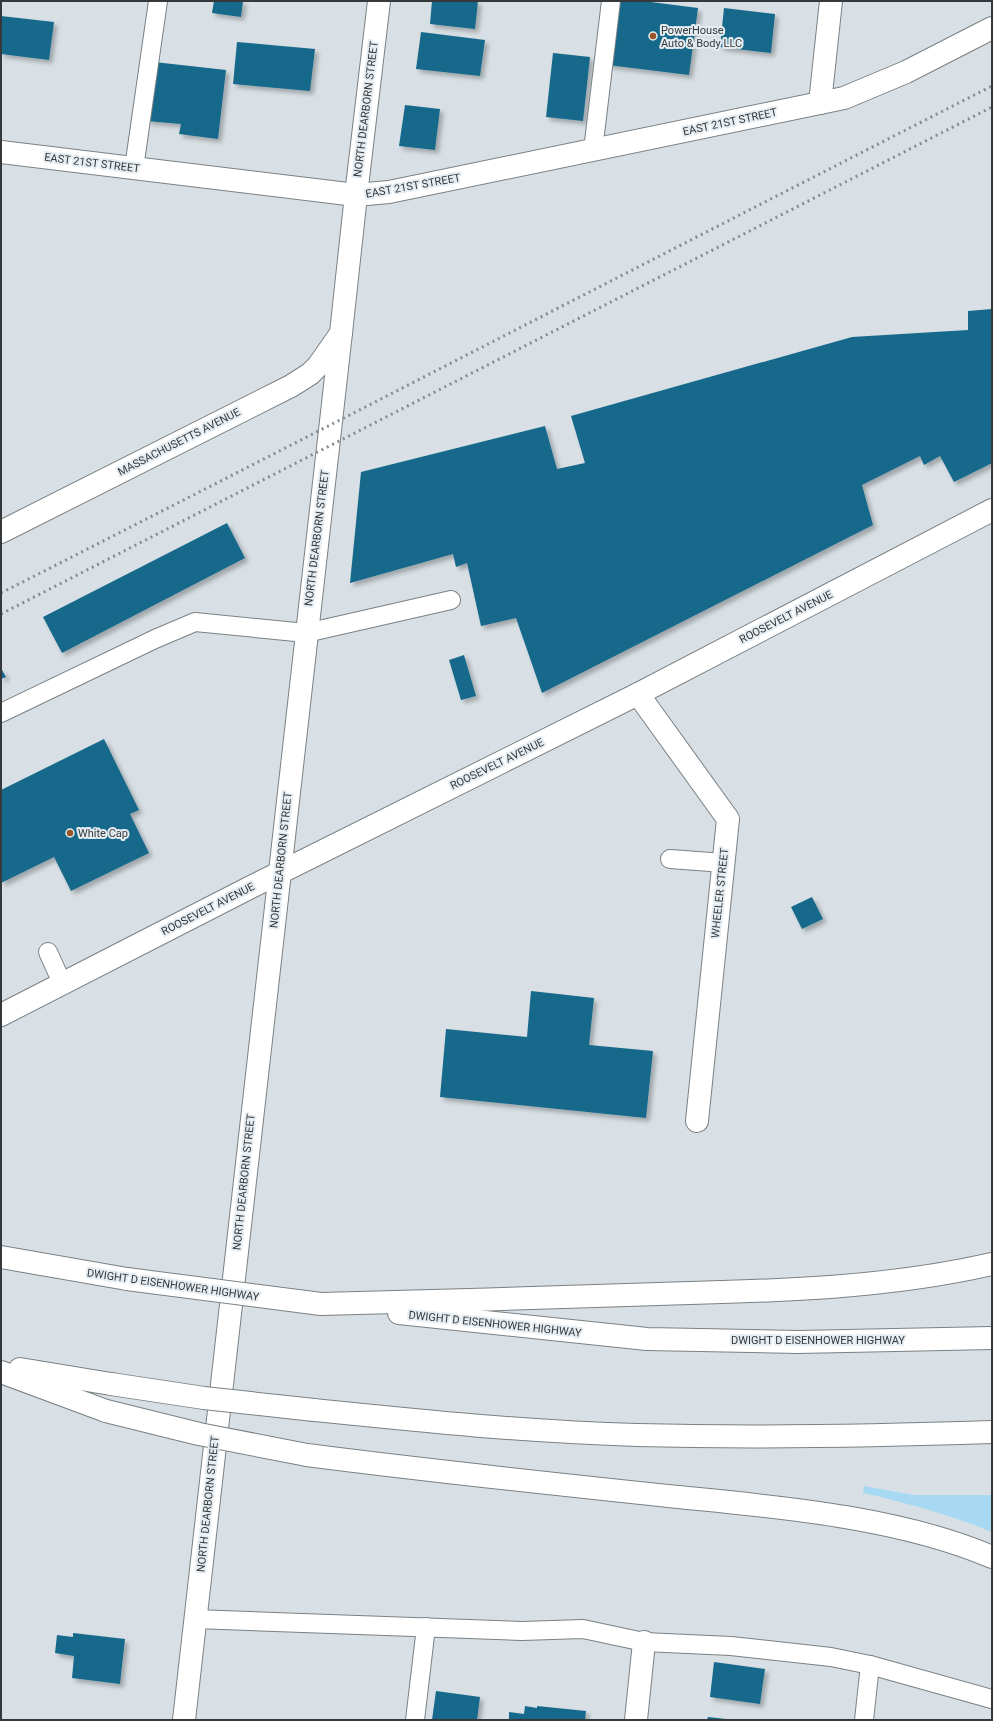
<svg xmlns="http://www.w3.org/2000/svg" width="993" height="1721" font-family="Roboto,sans-serif">
<style>
.green{fill:#a7d9f3}
.building{fill:#17698b;filter:url(#shadow)}
.lines{fill:none;stroke-linecap:round;stroke-linejoin:round}
.service-casing{stroke:#7a8185;stroke-width:20}
.minor-casing{stroke:#7a8185;stroke-width:24}
.tertiary-casing{stroke:#7a8185;stroke-width:24}
.secondary-casing{stroke:#7a8185;stroke-width:24}
.motorway-casing{stroke:#7a8185;stroke-width:24}
.service{stroke:#fff;stroke-width:18}
.minor{stroke:#fff;stroke-width:22}
.tertiary{stroke:#fff;stroke-width:22}
.secondary{stroke:#fff;stroke-width:22}
.motorway{stroke:#fff;stroke-width:22}
.rail{stroke:#868c8f;stroke-width:3;stroke-dasharray:2 4;stroke-linecap:butt}
.motorway-bridge-casing{stroke:#7a8185;stroke-width:24;stroke-linecap:butt}
.motorway-bridge{stroke:#fff;stroke-width:22}
.poi-dot{fill:#995427;stroke:#e5edf2;stroke-width:1.5}
.labels{text-anchor:middle;dominant-baseline:central;stroke-width:4;stroke-linejoin:round;paint-order:stroke}
.poi-label{font-size:11px;fill:#36393b;stroke:#e5edf2;text-anchor:start}
.street-label{font-size:11px;fill:#36393b;stroke:#e5edf2}
</style>
<defs>
<filter id="shadow"><feDropShadow dx="3.5" dy="3.5" stdDeviation="2" flood-color="#0004"/></filter>
</defs>
<rect width="100%" height="100%" fill="#d8e0e5"/>
<path class="green" d="M864,1486L914,1495H992V1532C950,1515 908,1503 863,1493Z"/>
<g class="building">
<path d="M214,1H243L241,17L212,13Z"/>
<path d="M432,1H478L475,29L430,24Z"/>
<path d="M616,1H643L698,8L689,75L608,65Z"/>
<path d="M724,8L775,14L771,53L720,47Z"/>
<path d="M1,16L54,22L49,60L1,54Z"/>
<path d="M421,32L485,40L480,76L416,69Z"/>
<path d="M237,42L315,49L310,91L233,84Z"/>
<path d="M553,53L590,57L583,121L546,117Z"/>
<path d="M154,62L226,70L218,139L179,134L181,124L147,121Z"/>
<path d="M405,105L440,109L435,150L399,146Z"/>
<path d="M992,309V463L954,482L940,456L924,465L920,456L862,485L873,525L542,693L516,618L481,626L467,563L456,567L453,554L350,583L361,472L545,426L557,469L585,463L571,416L852,337L968,330V311Z"/>
<path d="M227,523L245,558L62,653L43,617Z"/>
<path d="M464,655L476,696L461,700L449,660Z"/>
<path d="M1,668L6,677L1,679Z"/>
<path d="M104,739L139,810L130,814L149,853L71,891L54,857L1,883V790Z"/>
<path d="M812,897L823,919L802,929L791,907Z"/>
<path d="M531,991L594,998L589,1045L653,1051L646,1118L440,1097L446,1029L527,1037Z"/>
<path d="M73,1633L125,1639L120,1684L72,1678L74,1656L55,1653L57,1635L73,1637Z"/>
<path d="M714,1662L765,1669L760,1704L710,1697Z"/>
<path d="M436,1691L480,1697L477,1720H432Z"/>
<path d="M525,1706L537,1708V1706L586,1711L585,1720H509V1712L524,1714Z"/>
<path d="M708,1717L726,1719V1720H707Z"/>
</g>
<g class="lines">
<g class="service-casing">
<g id="service">
<path d="M593,150L611,1"/>
<path d="M134,168L158,1"/>
<path d="M1,713L155,639L195,622L306,633L451,600"/>
<path d="M670,859L724,863"/>
<path d="M48,952L62,983"/>
<path d="M195,1619L522,1631L583,1629L644,1642L731,1646L831,1657L870,1665L992,1699"/>
<path d="M415,1720L426,1627"/>
<path d="M864,1720L870,1665"/>
</g>
</g>
<g class="minor-casing">
<g id="minor">
<path d="M820,103L831,1"/>
<path d="M356,195L379,1"/>
<path d="M638,694L728,819L697,1121"/>
<path d="M1,1015L249,888L638,694L992,510"/>
<path d="M184,1720L341,333"/>
<path d="M636,1720L644,1642"/>
</g>
</g>
<g class="tertiary-casing">
<path id="tertiary" d="M1,532L291,386L310,374L318,366L341,333L356,195L389,192L844,98L906,72L992,28"/>
</g>
<g class="secondary-casing">
<path id="secondary" d="M1,152L356,195"/>
</g>
<g class="motorway-casing">
<g id="motorway">
<path d="M1,1257L127,1279"/>
<path d="M321,1304C434,1301 546,1298 659,1294C770,1291 883,1289 992,1264"/>
<path d="M399,1313L647,1339L798,1342L992,1338"/>
<path d="M20,1369L111,1384"/>
<path d="M1,1372L106,1411"/>
<path d="M314,1410C422,1421 529,1432 637,1435C756,1438 874,1436 992,1432"/>
<path d="M307,1455C430,1471 554,1484 678,1497C778,1507 899,1517 992,1557"/>
</g>
</g>
<use href="#service" class="service"/>
<use href="#minor" class="minor"/>
<use href="#tertiary" class="tertiary"/>
<use href="#secondary" class="secondary"/>
<use href="#motorway" class="motorway"/>
<g class="rail">
<path d="M1,593C332,425 662,254 992,86"/>
<path d="M1,614L992,107"/>
</g>
<g class="motorway-bridge-casing">
<g id="motorway-bridge">
<path d="M127,1279L321,1304"/>
<path d="M111,1384L204,1398L314,1410"/>
<path d="M106,1411L199,1434L307,1455"/>
</g>
</g>
<use href="#motorway-bridge" class="motorway-bridge"/>
</g>
<g class="poi-dot">
<circle cx="653" cy="36" r="4"/>
<circle cx="70" cy="833" r="4"/>
</g>
<g class="labels">
<g class="poi-label">
<text x="661" y="30">PowerHouse<tspan x="661" dy="13">Auto &amp; Body LLC</tspan></text>
<text x="78" y="833">White Cap</text>
</g>
<g class="street-label">
<text transform="translate(366 109) rotate(-83)">NORTH DEARBORN STREET</text>
<text transform="translate(730 122) rotate(-12)">EAST 21ST STREET</text>
<text transform="translate(92 163) rotate(7)">EAST 21ST STREET</text>
<text transform="translate(413 186) rotate(-10)">EAST 21ST STREET</text>
<text transform="translate(179 442) rotate(-27)">MASSACHUSETTS AVENUE</text>
<text transform="translate(317 538) rotate(-83)">NORTH DEARBORN STREET</text>
<text transform="translate(786 617) rotate(-27)">ROOSEVELT AVENUE</text>
<text transform="translate(497 764) rotate(-26)">ROOSEVELT AVENUE</text>
<text transform="translate(281 860) rotate(-84)">NORTH DEARBORN STREET</text>
<text transform="translate(720 893) rotate(-84)">WHEELER STREET</text>
<text transform="translate(208 909) rotate(-27)">ROOSEVELT AVENUE</text>
<text transform="translate(244 1182) rotate(-84)">NORTH DEARBORN STREET</text>
<text transform="translate(173 1285) rotate(8)">DWIGHT D EISENHOWER HIGHWAY</text>
<text transform="translate(495 1324) rotate(6)">DWIGHT D EISENHOWER HIGHWAY</text>
<text x="818" y="1340">DWIGHT D EISENHOWER HIGHWAY</text>
<text transform="translate(208 1504) rotate(-84)">NORTH DEARBORN STREET</text>
</g>
</g>
<rect width="993" height="1721" fill="none" stroke="#36393b" stroke-width="4"/>
</svg>
